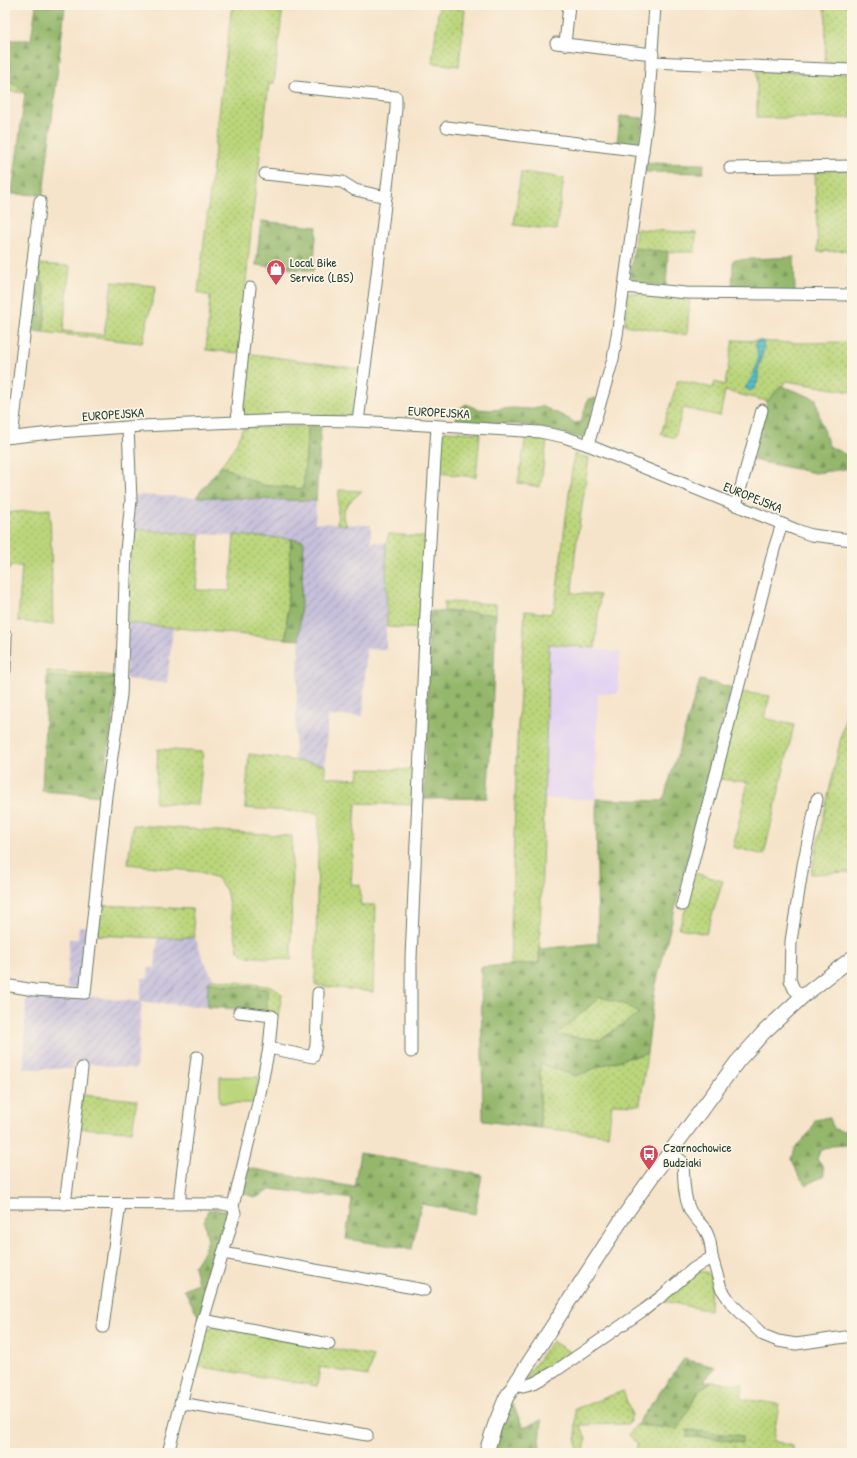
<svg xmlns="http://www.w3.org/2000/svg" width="857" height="1458" font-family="'Patrick Hand',sans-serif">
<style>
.built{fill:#e3d3f2}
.industrial{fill:url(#industrial-furrows)}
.grass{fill:url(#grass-dots);stroke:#6d8a58;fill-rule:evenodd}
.forest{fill:url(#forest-firs);stroke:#5a7a50;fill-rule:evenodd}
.garden{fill:#bbd67c;stroke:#6d8a58}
.water{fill:url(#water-rules);stroke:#397e81}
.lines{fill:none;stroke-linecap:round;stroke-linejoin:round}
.minor-casing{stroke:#6a7768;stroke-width:13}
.tertiary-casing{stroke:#6a7768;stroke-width:16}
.minor{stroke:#fff;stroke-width:11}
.tertiary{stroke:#fff;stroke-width:14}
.labels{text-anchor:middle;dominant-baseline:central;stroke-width:3.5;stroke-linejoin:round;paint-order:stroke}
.poi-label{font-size:13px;fill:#1f3d34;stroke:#fcf5e5;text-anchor:start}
.street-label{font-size:13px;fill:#1f3d34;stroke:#fcf5e5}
</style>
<defs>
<pattern id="industrial-furrows" width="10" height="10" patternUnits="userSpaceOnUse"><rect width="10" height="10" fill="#c6c0da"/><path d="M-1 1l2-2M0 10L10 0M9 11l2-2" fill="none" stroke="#a09db2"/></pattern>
<pattern id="grass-dots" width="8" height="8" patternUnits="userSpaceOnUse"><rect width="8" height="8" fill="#bbd67c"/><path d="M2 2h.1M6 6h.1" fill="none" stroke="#97af66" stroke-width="1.8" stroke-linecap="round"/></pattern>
<pattern id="forest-firs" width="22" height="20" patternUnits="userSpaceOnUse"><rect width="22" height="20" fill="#94b76c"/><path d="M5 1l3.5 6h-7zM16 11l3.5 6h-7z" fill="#78965a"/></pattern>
<pattern id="water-rules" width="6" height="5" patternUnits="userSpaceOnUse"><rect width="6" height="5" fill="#53bfce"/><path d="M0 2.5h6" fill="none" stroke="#449ca8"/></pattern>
</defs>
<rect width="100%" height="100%" fill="#fcf5e5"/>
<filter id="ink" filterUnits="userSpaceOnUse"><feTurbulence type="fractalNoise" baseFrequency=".025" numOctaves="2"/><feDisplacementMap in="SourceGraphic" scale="8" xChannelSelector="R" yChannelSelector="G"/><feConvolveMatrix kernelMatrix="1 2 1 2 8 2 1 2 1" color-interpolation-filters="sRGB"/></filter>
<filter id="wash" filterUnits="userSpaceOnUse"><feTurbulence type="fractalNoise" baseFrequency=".012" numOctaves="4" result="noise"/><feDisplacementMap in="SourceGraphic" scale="16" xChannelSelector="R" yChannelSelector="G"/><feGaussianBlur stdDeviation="0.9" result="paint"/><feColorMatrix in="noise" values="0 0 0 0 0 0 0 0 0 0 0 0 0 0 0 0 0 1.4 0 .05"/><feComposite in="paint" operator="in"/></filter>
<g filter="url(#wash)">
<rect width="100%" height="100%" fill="#f6e4ca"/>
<path class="built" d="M549,644L620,652L618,694L598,693L595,774L596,776V799H544Z"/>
<g class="industrial">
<path d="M134,495L316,501L315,523L371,525V542L386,543V649H366L363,716H328L325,765L294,761L304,541L131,529Z"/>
<path d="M128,623L173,627L167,683L126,679Z"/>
<path d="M79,927H88L83,988H67L69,939H78Z"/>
<path d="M195,937L202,956L213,979L208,984L207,1007L142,1002L136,1069L75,1062L72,1069H24L26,996L94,997L140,1002L142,978H148L149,968H155L158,938Z"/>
</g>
<g class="grass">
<path d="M232,5H283L274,83H269L252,220L239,353L206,350L210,296L198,293Z"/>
<path d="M823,5L852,6V67L825,65L826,17Z"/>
<path d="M439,6L465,10L459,66L432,63Z"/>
<path d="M757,71L852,74V118H757Z"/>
<path d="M5,77L6,79L18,86L25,93L5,91Z"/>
<path d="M852,170V292H849L848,250L818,252L815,171Z"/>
<path d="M521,172L564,178L556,230L514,225Z"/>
<path d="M636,229L696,233L695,252H668L634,248Z"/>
<path d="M37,264L70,266L63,331L104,335L112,282L156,286L142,343L43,332L46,311L45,291Z"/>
<path d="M627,293L690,296L687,335L625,325Z"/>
<path d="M733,340L795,343L852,342V392L787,381L767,401L725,391L720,416L683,408L675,438L661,434L678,380L713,388L715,382L725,385Z"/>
<path d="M245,353L361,369L355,416L243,417L241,414Z"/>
<path d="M308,426L303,489L262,485L221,466L236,444L243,428Z"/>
<path d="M446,431L480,433L476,477L438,473L440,435Z"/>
<path d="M526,436L547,441L540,487L518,483Z"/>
<path d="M574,454L589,458L575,554L572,593L600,595L595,648L549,644L539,963L510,965L517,741L525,611L550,614L555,605Z"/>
<path d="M339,490L362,491C353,499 335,511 347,525L337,524Z"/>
<path d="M50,509L53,625L18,621L22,566H10L9,570H5V513Z"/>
<path d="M131,529L200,535L196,590L230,591L234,535L291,539L286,639L128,623Z"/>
<path d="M389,534L425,537L422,629L387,627L386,543Z"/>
<path d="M444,602L496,604V614L444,611Z"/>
<path d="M47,671L117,676L116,679L47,677Z"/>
<path d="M852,687V875L848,872L811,874Z"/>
<path d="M740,692L770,696L764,718L794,725L764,855L733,847L748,782L718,779Z"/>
<path d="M158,749L203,752L198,805L155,803Z"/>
<path d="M249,754L325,765V777L358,779L359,769L416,770L414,805L356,803L351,884L360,885L361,905H376L373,992L315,985L319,813L245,808Z"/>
<path d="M133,825L292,836L291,960L245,956L238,950L226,890L217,878L201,872L128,864Z"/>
<path d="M694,873L723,881L706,934L679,928L686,908Z"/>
<path d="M98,905L192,909L195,937L162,938L94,935Z"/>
<path d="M213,979L274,987L282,995L278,1016L274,1013L267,1011L208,983Z"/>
<path d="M600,997L624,1004L640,1014L600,1040L555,1035Z"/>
<path d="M647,1053L640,1105L612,1104L608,1135L540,1128V1063L576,1076L603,1065Z"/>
<path d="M82,1095L137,1100L132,1131L78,1128Z"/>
<path d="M697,1271L706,1272L711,1276L710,1311L664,1301Z"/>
<path d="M214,1326L373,1356L368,1376L320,1367L317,1386L196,1366L204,1332Z"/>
<path d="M552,1341L573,1354L529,1381L525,1378Z"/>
<path d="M711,1382L743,1384L741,1399L779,1404L773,1441L793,1446V1453H636L637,1444L629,1435L636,1425L678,1429L700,1389ZM688,1430L741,1443L720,1439L687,1437Z"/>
<path d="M623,1391L632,1415L628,1424L580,1425L586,1439L584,1453H577L575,1409Z"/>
</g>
<g class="forest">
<path d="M36,5L65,7L43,195L12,194L25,93L18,86L6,79L5,40H31Z"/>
<path d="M620,116L643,118L639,146L617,144Z"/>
<path d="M646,163L704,164L703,173L645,172Z"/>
<path d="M261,221L317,227L313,271L256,265Z"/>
<path d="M634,248L668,252L666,287L632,283L630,279Z"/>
<path d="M794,257L795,292L732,290L733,260Z"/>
<path d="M37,264L45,291L46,311L43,332L27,331Z"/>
<path d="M781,386L816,399L820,419L829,446L852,458V468L815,473L753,460L767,401Z"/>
<path d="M596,398L585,437L582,438L526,425L457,422L456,411L466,404L477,409L492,410L512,408L529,409L542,406C552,412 564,415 575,423L581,422L588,399Z"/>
<path d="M308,426H321L316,501L196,497L221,466L262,485L303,489Z"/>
<path d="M291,539L304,541L299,640L286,639Z"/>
<path d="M430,611L496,614L491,742L487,798L424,799Z"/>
<path d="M47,677L116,679L115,703L102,796L42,791Z"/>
<path d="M700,680L731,687L655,988L647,1053L603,1065L576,1076L540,1064V1128L483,1121L481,967L539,963L540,949L598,943L596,799L663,801ZM600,997L624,1004L639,1013L600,1040L556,1035Z"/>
<path d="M208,983L267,989V1011L207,1007Z"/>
<path d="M829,1117L834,1129L842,1131L852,1130V1142L847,1145L831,1146L820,1151L817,1159L823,1167L824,1175L807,1185L799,1177L792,1159L796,1146L811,1131L815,1120Z"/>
<path d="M360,1153L482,1175L475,1214L421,1204L412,1249L346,1239L352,1199L272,1189L255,1198L242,1192L248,1168L354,1187Z"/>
<path d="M208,1210H226L230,1215L201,1321L184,1289L198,1283L194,1266L203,1252L208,1240L204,1222Z"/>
<path d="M684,1359L715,1367L703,1381L711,1382L700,1389L678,1429L636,1425Z"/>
<path d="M512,1403L523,1427L542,1420L539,1453H492V1448Z"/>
<path d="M688,1430L742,1436V1443L720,1439L687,1437Z"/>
</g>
<path class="garden" d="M220,1077H259L253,1103H220Z"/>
<path class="water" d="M756,341H763L764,348L758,371V379L755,388L750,391L745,388C751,380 758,367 758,357C758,352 755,347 756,341Z"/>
</g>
<g filter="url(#ink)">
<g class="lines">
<g class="minor-casing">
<g id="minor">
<path d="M556,43L653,54"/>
<path d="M565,44L569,5"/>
<path d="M651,62L852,70"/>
<path d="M295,87L396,97V109L376,283L358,421"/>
<path d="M447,127L643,151"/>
<path d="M730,168L852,166"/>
<path d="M265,174L342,182L355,190L386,197"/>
<path d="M624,287L686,293L852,295"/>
<path d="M238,422L237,407L250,288"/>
<path d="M12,437L40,201"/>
<path d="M5,438L60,432L141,426L288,420L358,421L540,432L564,437L588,445L797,530L811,535L852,540"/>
<path d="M588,445L613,359L618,329L648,114L655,5"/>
<path d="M736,505L762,410"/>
<path d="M5,670L6,636"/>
<path d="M682,905L774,549L782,524"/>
<path d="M5,985L34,990L85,993L106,796L121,695L126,551L131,500L128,427"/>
<path d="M802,997L794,989L790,980L791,941L803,865L817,799"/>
<path d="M269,1048L313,1057L316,1045L318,993"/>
<path d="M411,1052V958L427,591L437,426"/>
<path d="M5,1203L223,1204L233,1206L235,1213L203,1320L168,1453"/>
<path d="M65,1204L82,1068"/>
<path d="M180,1204V1192L197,1057"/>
<path d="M233,1206L258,1103L269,1048L272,1016L239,1012"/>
<path d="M223,1253L425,1290"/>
<path d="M712,1257L721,1288L731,1303L763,1335L778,1341L796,1344L852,1336"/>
<path d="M203,1320L329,1344"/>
<path d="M103,1327L120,1204"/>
<path d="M516,1383L523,1386L534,1383L554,1372L644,1310L662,1296L693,1269L712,1257C711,1247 710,1236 704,1228C699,1221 692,1216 689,1208C683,1193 684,1177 683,1162L671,1152"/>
<path d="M180,1403L367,1435"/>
</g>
</g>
<g class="tertiary-casing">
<path id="tertiary" d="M486,1453L495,1425L506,1398L624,1216L653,1175L737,1062L765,1031L802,997L852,958"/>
</g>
<use href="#minor" class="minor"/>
<use href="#tertiary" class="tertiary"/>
</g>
</g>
<defs>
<g id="shop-pin" transform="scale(1)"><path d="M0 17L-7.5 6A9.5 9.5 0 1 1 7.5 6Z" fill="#d1495b" stroke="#fcf5e5"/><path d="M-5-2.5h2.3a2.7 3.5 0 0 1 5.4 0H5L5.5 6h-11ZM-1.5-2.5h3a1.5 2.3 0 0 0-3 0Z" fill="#fff"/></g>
<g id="bus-pin" transform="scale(1)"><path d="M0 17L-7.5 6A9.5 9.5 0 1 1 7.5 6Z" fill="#d1495b" stroke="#fcf5e5"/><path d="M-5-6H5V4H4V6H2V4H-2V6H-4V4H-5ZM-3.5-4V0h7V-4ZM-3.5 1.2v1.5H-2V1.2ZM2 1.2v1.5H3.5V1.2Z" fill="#fff"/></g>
</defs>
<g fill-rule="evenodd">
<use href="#shop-pin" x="276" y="269"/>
<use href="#bus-pin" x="649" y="1154"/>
</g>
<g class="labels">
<g class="poi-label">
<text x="290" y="262">Local Bike<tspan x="290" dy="15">Service (LBS)</tspan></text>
<text x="663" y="1147">Czarnochowice<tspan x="663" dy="15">Budziaki</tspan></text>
</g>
<g class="street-label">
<text transform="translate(439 412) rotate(3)">EUROPEJSKA</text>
<text transform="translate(113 414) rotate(-4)">EUROPEJSKA</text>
<text transform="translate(753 497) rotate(22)">EUROPEJSKA</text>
</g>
</g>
<rect width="857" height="1458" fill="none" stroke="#fcf5e5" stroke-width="20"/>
</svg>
